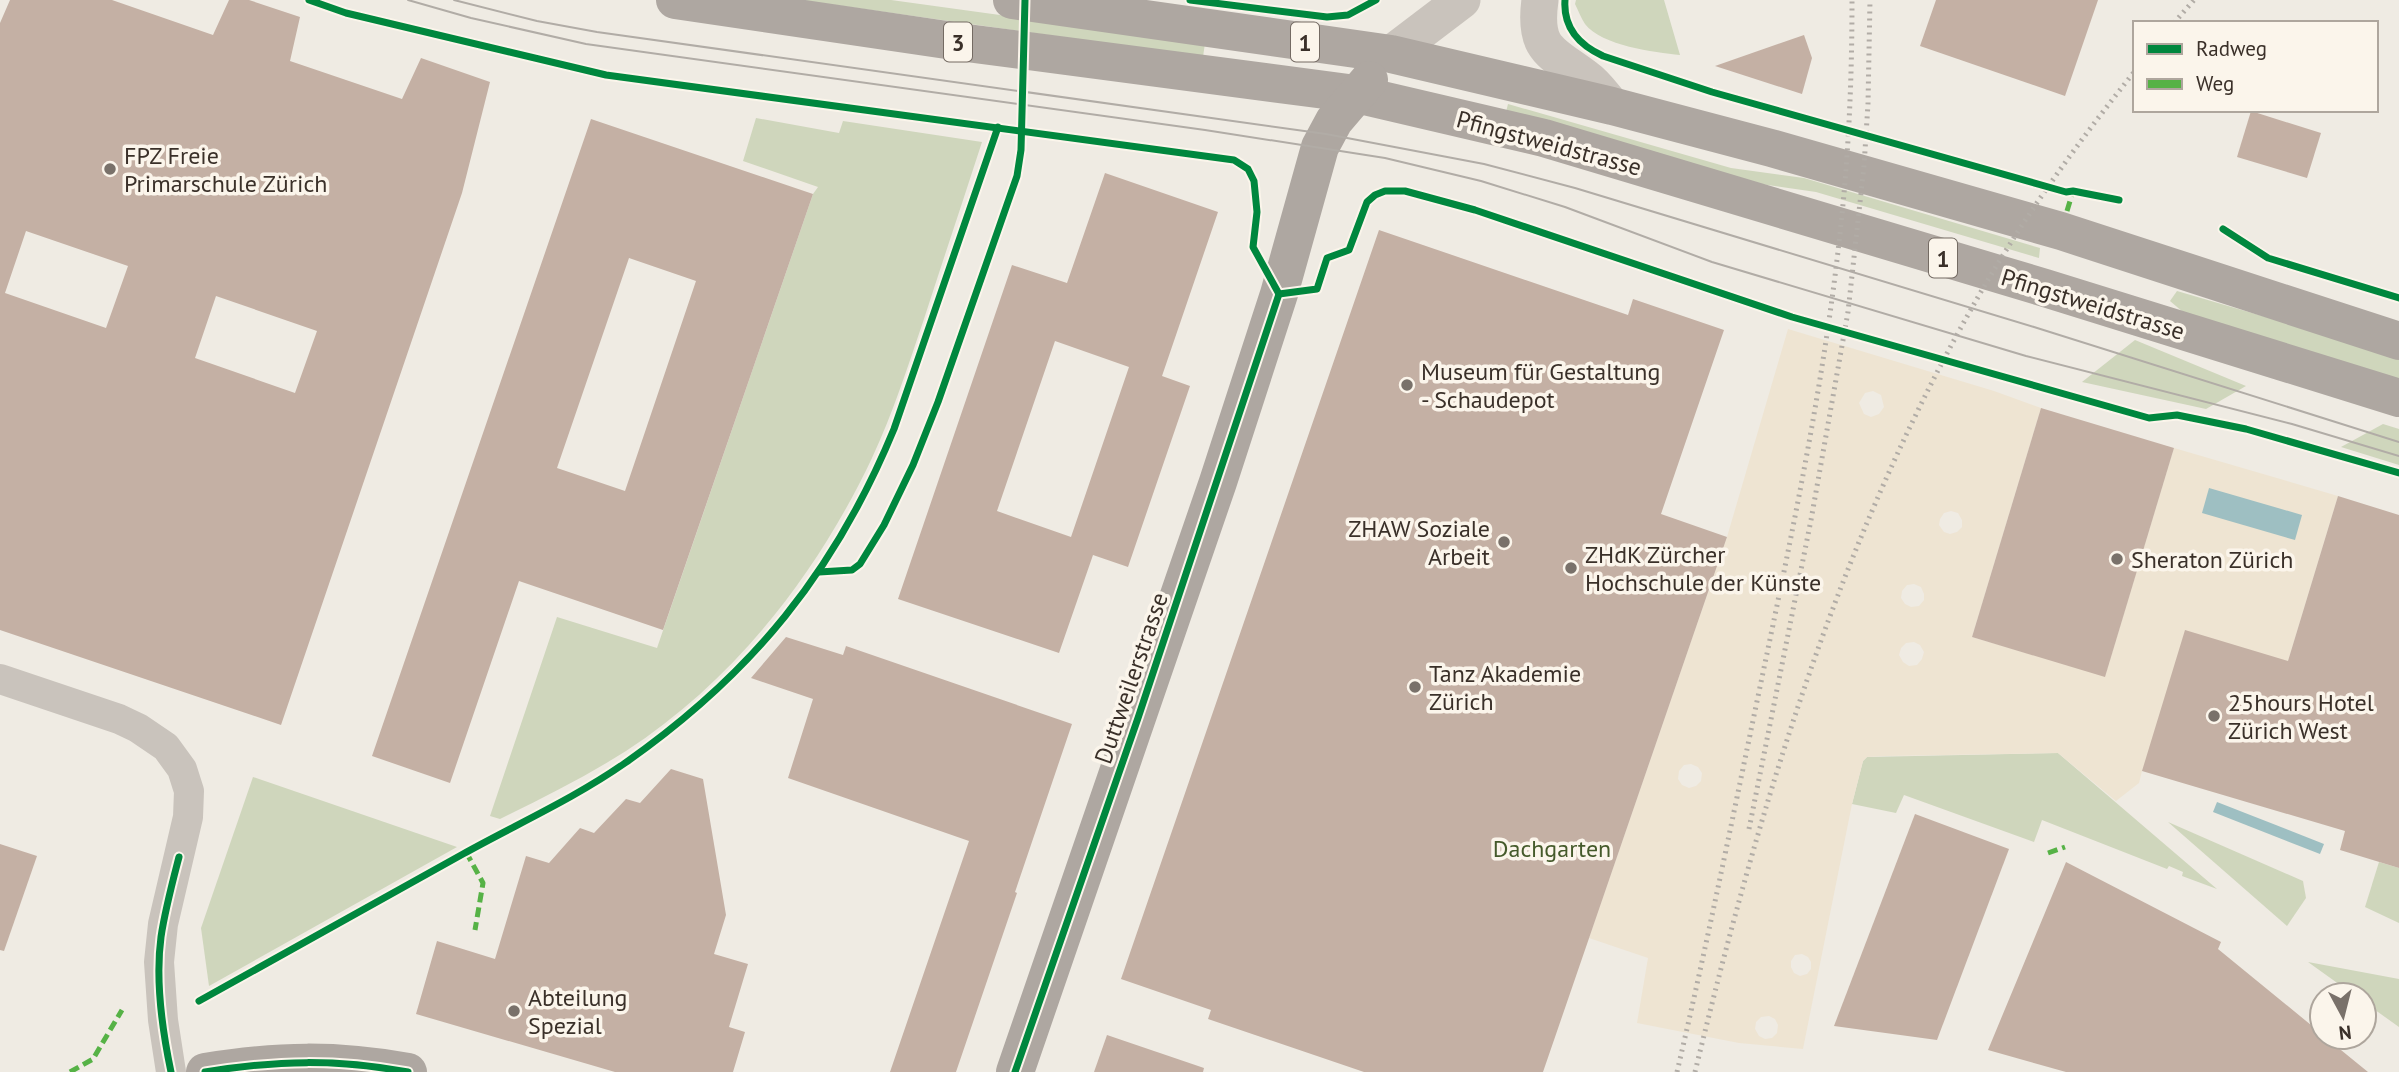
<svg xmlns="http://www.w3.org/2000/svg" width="2399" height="1072" font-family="'PT Sans',sans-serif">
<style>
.green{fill:#cfd6bc}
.plaza{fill:#eee4d2;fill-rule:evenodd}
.water{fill:#9ebfc2}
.building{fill:#c4b0a4;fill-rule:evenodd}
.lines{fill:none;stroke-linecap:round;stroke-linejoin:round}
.minor{stroke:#c9c3bc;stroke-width:30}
.tertiary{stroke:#c9c3bc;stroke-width:37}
.primary{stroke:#aea7a1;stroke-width:38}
.tram{stroke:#b1aca6;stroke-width:2}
.rail{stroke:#b1aca6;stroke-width:5;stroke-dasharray:2 5;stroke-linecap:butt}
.quiet{stroke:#56b246;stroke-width:5;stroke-dasharray:10 5;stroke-linecap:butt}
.cycleway-casing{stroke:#fbf5eb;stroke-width:11}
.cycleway{stroke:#00873e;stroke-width:7}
.poi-dot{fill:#79716a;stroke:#fbf5eb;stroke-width:2.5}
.labels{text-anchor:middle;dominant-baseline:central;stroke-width:7;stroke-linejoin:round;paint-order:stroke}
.shield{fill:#fbf5eb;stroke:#746b63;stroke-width:2}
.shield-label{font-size:23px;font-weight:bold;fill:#3a3029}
.street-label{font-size:24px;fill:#3a3029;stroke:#fbf5eb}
.poi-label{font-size:24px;fill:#3a3029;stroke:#fbf5eb;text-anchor:start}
.park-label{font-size:24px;fill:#455a2b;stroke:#fbf5eb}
</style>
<rect width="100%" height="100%" fill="#efebe3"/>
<g class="green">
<path d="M800,0H891L1205,43L1203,57Z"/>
<path d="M1576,0H1664L1680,55C1654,52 1602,46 1585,24C1581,18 1578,10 1575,4Z"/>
<path d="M1508,104L1731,168L1804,178L2040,248L2039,258L1816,192L1739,181L1506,112Z"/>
<path d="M756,118L839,133L843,121L982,142C963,201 943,260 924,319C908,366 893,413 872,458C817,574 735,680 626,751C585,777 543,798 500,819L490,816L557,617L657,648L813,194L818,187L743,161Z"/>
<path d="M2177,291L2399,356V381L2190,318L2170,301Z"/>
<path d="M2135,340L2246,386L2206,409L2082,382Z"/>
<path d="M2383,424L2399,429V465L2341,447Z"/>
<path d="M2058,753L2217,889L2182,876L2183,872L2169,866L2167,869L2042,820L2034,842L1904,795L1896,813L1852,804L1863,761L1867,757Z"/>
<path d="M253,777L457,847L209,986L201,928Z"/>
<path d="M2168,822L2303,881L2306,898L2287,926Z"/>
<path d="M2379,862L2399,868V923L2365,907Z"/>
<path d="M2308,962L2399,979V1027L2364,1002V995H2354Z"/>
</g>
<path class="plaza" d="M1788,329L1994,391L2041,408L1972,637L2105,676L2174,448L2338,496L2288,661L2142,771L2139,783L2116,801L2058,753L1885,756L1867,757L1863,761L1852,804L1803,1049L1739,1043L1637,1023L1648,958L1589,938L1727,537ZM1873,391L1881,395L1884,407L1879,414L1871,417L1864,414L1859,403L1865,393ZM1951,511L1958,513L1962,520V527L1957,532L1950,534L1944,532L1939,525L1940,519L1944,513ZM1914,584L1921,587L1924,594V600L1919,606L1911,607L1905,604L1901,598L1902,591L1907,585ZM1914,642L1920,645L1924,652L1922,659L1917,665L1909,666L1903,662L1899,655L1901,648L1906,643ZM1691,764L1698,767L1702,773L1701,781L1696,786L1689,788L1682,785L1678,779L1679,771L1684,765ZM1802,954L1808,957L1811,962V969L1807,974L1800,976L1794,973L1791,967V961L1795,955ZM1769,1016L1775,1019L1778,1025L1777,1033L1772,1038L1765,1039L1759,1036L1755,1029L1756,1022L1761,1017Z"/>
<g class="water">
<path d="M2209,488L2302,515L2295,540L2202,513Z"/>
<path d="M2217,802L2324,844L2320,854L2213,812Z"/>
</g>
<g class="building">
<path d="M10,0H112L213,35L229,0H249L300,17L290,61L402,99L421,58L490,82L462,193L281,725L0,630V23ZM26,231L128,266L106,328L5,293ZM216,296L317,331L295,393L195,358Z"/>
<path d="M1936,0H2098L2065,96L1920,46Z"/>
<path d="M1804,35L1812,58L1802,94L1715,66Z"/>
<path d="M2251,111L2321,133L2307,178L2237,157Z"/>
<path d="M591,119L813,194L663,630L519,581L450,783L372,756ZM629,258L696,281L625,491L557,468Z"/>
<path d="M1105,173L1218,212L1162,376L1190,386L1128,567L1093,555L1059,653L898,599L1012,265L1067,283ZM1055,341L1129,367L1071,537L997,511Z"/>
<path d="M1379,230L1628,315L1633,299L1724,330L1661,514L1727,537L1543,1072H1364L1208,1019L1211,1010L1121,979Z"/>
<path d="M2041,408L2174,448L2105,677L1972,637Z"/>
<path d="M2338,496L2399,515V868L2340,850L2345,831L2142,771L2185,630L2288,661Z"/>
<path d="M786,637L843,655L846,646L1072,724L1015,892L1017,893L956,1072H890L969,841L788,778L813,699L751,678Z"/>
<path d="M671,769L703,779L726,915L714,954L748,964L729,1027L745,1032L733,1072H615L416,1014L437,941L495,959L526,856L549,863L580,828L594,833L626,799L640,803Z"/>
<path d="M1915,814L2009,849L1937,1040L1834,1026Z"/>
<path d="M0,844L37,856L4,951L0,950Z"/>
<path d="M2066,862L2221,942L2218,949L2322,1034V1037H2325L2368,1072H2066L1988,1050Z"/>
<path d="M1107,1035L1204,1068L1203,1072H1094Z"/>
</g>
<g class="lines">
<path class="minor" d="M0,679L119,719L138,728L166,747L182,769L189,791L188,817L163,924L159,962L163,1020L171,1072"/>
<g class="tertiary">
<path d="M1540,0C1533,51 1552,52 1586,78C1596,85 1604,97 1612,106"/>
<path d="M1391,54L1462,0"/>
</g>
<g class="primary">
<path d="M675,0L967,43L1356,94L1544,138L2045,288L2399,398"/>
<path d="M1012,0L1391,54L1612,106L1771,148L2061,231L2399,341"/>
<path d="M205,1072C279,1060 335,1059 408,1072"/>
<path d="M1015,1072L1218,482L1279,294L1320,147L1334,121L1369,80"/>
</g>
<g class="tram">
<path d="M408,0L471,18L586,44L1205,130L1385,158L1481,181L1565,207L1712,262L2026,356L2292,424L2399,456"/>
<path d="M454,0L537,21L597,32L1326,134L1484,164L1575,188L2034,327L2399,442"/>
</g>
<g class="rail">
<path d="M2174,23L2194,0"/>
<path d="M1749,829L1811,520L1848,312L1864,166L1868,104L1870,0"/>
<path d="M1677,1072C1707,944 1733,816 1760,687C1792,534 1825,379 1841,224C1849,149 1852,75 1852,0"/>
<path d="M1695,1072C1759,809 1836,550 1969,313C2016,228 2074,147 2135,71"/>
</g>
<g class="quiet">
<path d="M2067,211L2073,191"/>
<path d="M466,852L483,883L475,930"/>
<path d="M2048,853L2065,847"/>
<path d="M70,1072L93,1059L122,1010"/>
</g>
<g class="cycleway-casing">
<g id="cycleway">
<path d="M309,0L346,13L606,75L1234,160L1248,169L1254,181L1257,212L1253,247L1279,294"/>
<path d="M1190,0L1327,17L1348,15L1376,0"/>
<path d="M1565,0C1563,28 1579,45 1603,56L1712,92L2066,192L2073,191L2119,200"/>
<path d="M2223,229L2268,258L2399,298"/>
<path d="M1279,294L1317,289L1327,258L1349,250L1367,202L1375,195L1385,191H1405L1475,210L1792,317L2149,418L2177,415L2246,429L2399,473"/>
<path d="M819,572L852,570L860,564L884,525L913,465L938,402L1017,176L1021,150L1025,0"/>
<path d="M199,1001C287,952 375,903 463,854C517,824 575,798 625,763C752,674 835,572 894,429L998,127"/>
<path d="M171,1072C162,1029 155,981 161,937C165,910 172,884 179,857"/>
<path d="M205,1072C279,1060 335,1059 408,1072"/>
<path d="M1015,1072L1138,718L1279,294"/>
</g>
</g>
<use href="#cycleway" class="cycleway"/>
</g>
<g class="poi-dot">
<circle cx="110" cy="169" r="7"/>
<circle cx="1407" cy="385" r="7"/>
<circle cx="1504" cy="542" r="7"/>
<circle cx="2117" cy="559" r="7"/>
<circle cx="1571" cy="568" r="7"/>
<circle cx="1415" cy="687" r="7"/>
<circle cx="2214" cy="716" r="7"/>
<circle cx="514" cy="1011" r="7"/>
</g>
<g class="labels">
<g class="shield">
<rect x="944" y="22.5" width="28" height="39" rx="5"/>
<rect x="1291" y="22.5" width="28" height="39" rx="5"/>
<rect x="1929" y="238.5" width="28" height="39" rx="5"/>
</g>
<g class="shield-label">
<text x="958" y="42">3</text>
<text x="1305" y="42">1</text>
<text x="1943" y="258">1</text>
</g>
<g class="street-label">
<text transform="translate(1549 143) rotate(15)">Pfingstweidstrasse</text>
<text transform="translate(2093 304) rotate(17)">Pfingstweidstrasse</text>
<text transform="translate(1131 678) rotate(-71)">Duttweilerstrasse</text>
</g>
<g class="poi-label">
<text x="124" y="155">FPZ Freie<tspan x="124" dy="28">Primarschule Zürich</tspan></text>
<text x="1421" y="371">Museum für Gestaltung<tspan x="1421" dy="28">- Schaudepot</tspan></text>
<text x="1490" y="528" text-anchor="end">ZHAW Soziale<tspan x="1490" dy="28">Arbeit</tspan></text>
<text x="1585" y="554">ZHdK Zürcher<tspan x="1585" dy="28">Hochschule der Künste</tspan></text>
<text x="2131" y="559">Sheraton Zürich</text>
<text x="1429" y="673">Tanz Akademie<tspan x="1429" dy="28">Zürich</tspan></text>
<text x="2228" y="702">25hours Hotel<tspan x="2228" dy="28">Zürich West</tspan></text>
<text x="528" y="997">Abteilung<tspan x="528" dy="28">Spezial</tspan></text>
</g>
<g class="park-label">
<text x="1552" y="848">Dachgarten</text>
</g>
</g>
<rect x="2133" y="21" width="245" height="91" fill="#fbf5eb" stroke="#aea69d" stroke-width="2"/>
<rect x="2147" y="44" width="35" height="10" fill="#00873e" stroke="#aea69d" stroke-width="2"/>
<text x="2196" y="56" font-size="21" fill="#3a3029">Radweg</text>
<rect x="2147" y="79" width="35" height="10" fill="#56b246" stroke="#aea69d" stroke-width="2"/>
<text x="2196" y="91" font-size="21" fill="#3a3029">Weg</text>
<g transform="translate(2343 1016) rotate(173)"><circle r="33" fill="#fbf5eb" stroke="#aea69d" stroke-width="2"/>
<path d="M0-5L12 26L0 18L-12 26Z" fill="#79716a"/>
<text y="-10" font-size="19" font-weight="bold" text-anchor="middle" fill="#3a3029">N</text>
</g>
</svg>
